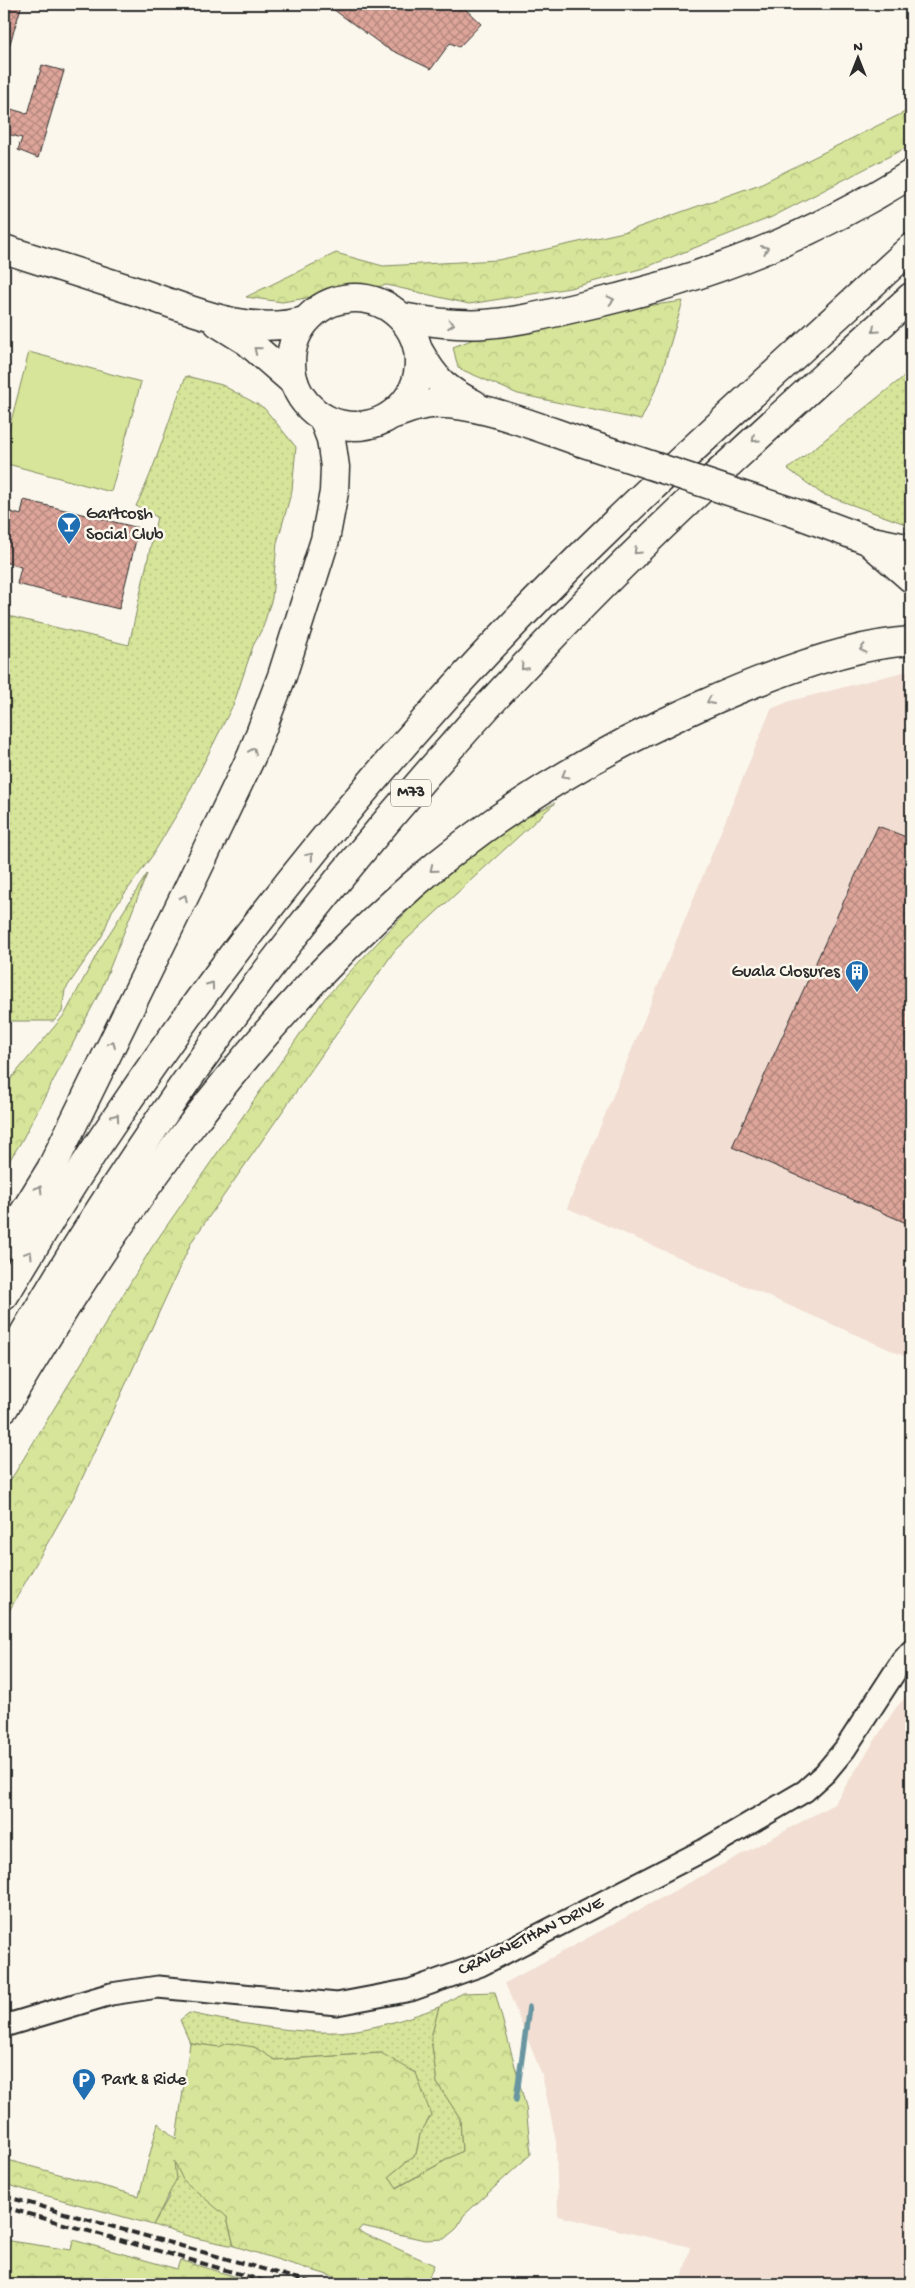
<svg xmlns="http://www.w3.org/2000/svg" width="915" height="2288" font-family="'Gochi Hand',sans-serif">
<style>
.built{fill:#f2ded3}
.grass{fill:url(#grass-dots);stroke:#808862}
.forest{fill:url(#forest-crowns);stroke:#808862}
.park{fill:#d6e599;stroke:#808862}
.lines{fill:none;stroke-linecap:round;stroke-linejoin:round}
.stream{stroke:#6795a0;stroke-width:5.5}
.building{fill:url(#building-cross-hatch);stroke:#2b2b2b}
.street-casing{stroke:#2b2b2b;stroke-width:25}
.secondary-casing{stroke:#2b2b2b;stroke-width:31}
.highway-casing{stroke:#2b2b2b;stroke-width:31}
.street{stroke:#fbf7ec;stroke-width:21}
.secondary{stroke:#fbf7ec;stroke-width:28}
.highway{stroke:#fbf7ec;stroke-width:28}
.rail{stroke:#2b2b2b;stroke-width:4;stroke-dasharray:8 4;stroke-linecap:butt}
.secondary-bridge-casing{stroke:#2b2b2b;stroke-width:31;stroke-linecap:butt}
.secondary-bridge{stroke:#fbf7ec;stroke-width:28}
.oneway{stroke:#93918c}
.labels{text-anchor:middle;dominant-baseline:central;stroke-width:5;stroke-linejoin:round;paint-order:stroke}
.shield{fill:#fbf7ec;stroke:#696865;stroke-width:1}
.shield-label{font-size:16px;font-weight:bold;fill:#2b2b2b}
.poi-label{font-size:18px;fill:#2b2b2b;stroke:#fbf7ec;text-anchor:start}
.street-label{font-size:18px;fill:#2b2b2b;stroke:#fbf7ec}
</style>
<defs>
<pattern id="grass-dots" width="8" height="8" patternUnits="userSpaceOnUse" patternTransform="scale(1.25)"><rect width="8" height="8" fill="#d6e599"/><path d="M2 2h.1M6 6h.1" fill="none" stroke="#b8c584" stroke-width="1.8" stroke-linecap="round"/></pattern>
<pattern id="forest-crowns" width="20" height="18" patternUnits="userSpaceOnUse" patternTransform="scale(1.25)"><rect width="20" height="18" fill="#d6e599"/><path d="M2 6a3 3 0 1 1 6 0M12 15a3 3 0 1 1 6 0" fill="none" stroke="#b8c584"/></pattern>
<pattern id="building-cross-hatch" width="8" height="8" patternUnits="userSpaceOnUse" patternTransform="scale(1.25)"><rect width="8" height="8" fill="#dea59a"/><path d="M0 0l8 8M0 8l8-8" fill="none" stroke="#b4877e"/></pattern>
</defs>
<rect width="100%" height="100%" fill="#fbf7ec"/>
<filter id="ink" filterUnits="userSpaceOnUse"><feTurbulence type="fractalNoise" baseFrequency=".02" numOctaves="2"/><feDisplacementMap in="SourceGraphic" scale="10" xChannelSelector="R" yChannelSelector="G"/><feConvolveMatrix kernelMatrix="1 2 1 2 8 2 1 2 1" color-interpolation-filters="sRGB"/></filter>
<g filter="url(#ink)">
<g class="built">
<path d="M911,670V1359L567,1208L771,709L790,701Z"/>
<path d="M911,1691V2284H681L690,2247L558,2216L556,2141L542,2075L505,1983L834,1804L895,1709Z"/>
</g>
<g class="grass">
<path d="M911,371V526L822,494L788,469Z"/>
<path d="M186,376L222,385L264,408L296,447L292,490L277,543L272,598L263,627L253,646L234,703L183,804L152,856L112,911L102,936L65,990L62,1012L54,1021H4V615L129,645L157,517L136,506C157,465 168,419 186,376Z"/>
<path d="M439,2007L431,2038L437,2083L460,2118L462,2151L396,2188L389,2176L416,2154L420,2134L431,2115L381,2053L274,2060L254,2047H219L190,2043L180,2020L189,2013C232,2022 275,2030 319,2032C359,2034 401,2021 439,2007Z"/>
<path d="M173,2158L227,2217L234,2246L191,2237L153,2225L169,2197Z"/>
</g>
<g class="forest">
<path d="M911,109V145L772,217L644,268L570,288L469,304L387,285L282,302L246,297L336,253L383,266L498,260L628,231L760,184Z"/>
<path d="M683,301L659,382L641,420L518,394L458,368L453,347L474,339L603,312Z"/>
<path d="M555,803L395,950L192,1241L73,1498L4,1620V1491L152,1247L325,998L472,843Z"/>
<path d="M147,874L101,990L21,1142L4,1169V1087L65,1014L99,950Z"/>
<path d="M495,1992L526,2107L531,2154L464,2215L456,2229L444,2239L425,2240L362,2226L358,2231L434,2265L426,2284H357L234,2246L227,2217L183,2180L174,2161L176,2180L153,2225L4,2184V2159L139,2196L158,2123L176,2139L190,2043L219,2047L227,2043L254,2047L275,2060L381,2053L416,2073L431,2115L420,2134L416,2154L389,2176L397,2188L462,2151L460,2118L437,2083L431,2038L439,2007L462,1993Z"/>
<path d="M4,2240L71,2250L73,2240L177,2269L180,2260L260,2284H36L4,2277Z"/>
</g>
<path class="park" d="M29,352L141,382L111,492L4,463V448Z"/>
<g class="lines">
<path class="stream" d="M516,2100L529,2007"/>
</g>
<g class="building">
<path d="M4,4H22L8,50L4,49Z"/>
<path d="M326,4H460L481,24L459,47L450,43L431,69L385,47Z"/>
<path d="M42,65L64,71L38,158L18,150L22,138L4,133V107L28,114Z"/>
<path d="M24,500L139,528L119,609L17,584L21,567L4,562V510L21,515Z"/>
<path d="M878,826L911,839V1225L732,1147Z"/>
</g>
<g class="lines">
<g class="street-casing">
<path id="street" d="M4,2026L111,1994L158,1987L337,2004L411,1990L481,1965L704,1850L805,1791L825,1773L845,1749L902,1661L911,1651"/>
</g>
<g class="secondary-casing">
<g id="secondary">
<path d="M4,249C47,263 91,277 135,291C190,309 246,337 305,321"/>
<circle cx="355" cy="362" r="64"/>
<path d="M218,323L247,341L294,382"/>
<path d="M420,353C435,380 446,390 474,404"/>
<path d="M394,414C404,411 413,407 424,405C467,397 539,428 581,442"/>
<path d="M792,512L867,540L911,549"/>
<path d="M872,544L911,578"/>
</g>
</g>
<g class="highway-casing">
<g id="highway">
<path d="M402,317C430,322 457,326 485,324C516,322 548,314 579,307C696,282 810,238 911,174"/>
<path d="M4,1245L51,1169L188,889L252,755L282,676L325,540L334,492L335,467L331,439L323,418"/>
<path d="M4,1296C38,1240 71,1184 108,1130C206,983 317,842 434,710C581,544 749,399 911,248"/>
<path d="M4,1368C156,1102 344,854 556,633C668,515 791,407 911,297"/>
<path d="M4,1408C116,1218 246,1031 413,885C498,811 597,752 700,706C760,679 845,645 911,641"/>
</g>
</g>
<use href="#street" class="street"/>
<use href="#secondary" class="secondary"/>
<use href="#highway" class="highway"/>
<g class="rail">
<path d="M4,2196L316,2284"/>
<path d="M4,2207L275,2284"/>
</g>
<g class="secondary-bridge-casing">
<path id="secondary-bridge" d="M581,442L792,512"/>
</g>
<use href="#secondary-bridge" class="secondary-bridge"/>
</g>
<defs><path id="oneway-chevron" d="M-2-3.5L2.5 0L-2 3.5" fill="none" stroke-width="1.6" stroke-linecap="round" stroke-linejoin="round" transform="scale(1.25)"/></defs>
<g class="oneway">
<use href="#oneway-chevron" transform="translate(765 249) rotate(-23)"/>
<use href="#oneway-chevron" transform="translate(611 300) rotate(-13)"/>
<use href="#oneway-chevron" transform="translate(451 324) rotate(4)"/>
<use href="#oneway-chevron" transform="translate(875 330) rotate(138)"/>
<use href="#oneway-chevron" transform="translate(257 350) rotate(-141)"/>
<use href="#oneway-chevron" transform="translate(755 439) rotate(137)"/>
<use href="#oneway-chevron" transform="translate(637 551) rotate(136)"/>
<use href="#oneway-chevron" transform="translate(863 649) rotate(167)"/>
<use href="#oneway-chevron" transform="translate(524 667) rotate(133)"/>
<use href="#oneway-chevron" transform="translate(710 701) rotate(156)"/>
<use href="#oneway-chevron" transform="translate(253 751) rotate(-68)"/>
<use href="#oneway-chevron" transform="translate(565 775) rotate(150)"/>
<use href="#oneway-chevron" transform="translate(310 856) rotate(-50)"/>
<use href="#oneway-chevron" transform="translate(433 869) rotate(141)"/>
<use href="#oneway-chevron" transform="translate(184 898) rotate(-64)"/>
<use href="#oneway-chevron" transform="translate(211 985) rotate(-54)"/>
<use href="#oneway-chevron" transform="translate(112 1044) rotate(-64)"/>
<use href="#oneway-chevron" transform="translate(116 1117) rotate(-55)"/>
<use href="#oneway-chevron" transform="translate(39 1189) rotate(-58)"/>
<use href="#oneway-chevron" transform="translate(29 1254) rotate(-59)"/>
</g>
</g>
<defs>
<g id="bar-pin" transform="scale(1.25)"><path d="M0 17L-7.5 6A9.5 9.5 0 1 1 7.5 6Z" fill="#1f6fb2" stroke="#fbf7ec"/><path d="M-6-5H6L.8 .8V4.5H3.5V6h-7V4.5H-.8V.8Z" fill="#fff"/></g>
<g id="building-pin" transform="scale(1.25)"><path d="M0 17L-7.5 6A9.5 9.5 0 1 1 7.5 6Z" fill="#1f6fb2" stroke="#fbf7ec"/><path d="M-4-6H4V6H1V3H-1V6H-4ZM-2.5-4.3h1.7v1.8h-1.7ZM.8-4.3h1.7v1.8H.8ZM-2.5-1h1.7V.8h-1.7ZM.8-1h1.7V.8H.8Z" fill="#fff"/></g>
<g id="parking-pin" transform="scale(1.25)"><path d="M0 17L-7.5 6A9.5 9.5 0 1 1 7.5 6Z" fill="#1f6fb2" stroke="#fbf7ec"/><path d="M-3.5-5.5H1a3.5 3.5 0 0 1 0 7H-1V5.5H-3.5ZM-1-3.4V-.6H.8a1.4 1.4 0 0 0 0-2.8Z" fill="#fff"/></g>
</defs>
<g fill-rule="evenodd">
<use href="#bar-pin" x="69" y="524"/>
<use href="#building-pin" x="857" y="972"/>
<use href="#parking-pin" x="84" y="2080"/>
</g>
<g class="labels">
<rect class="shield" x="391" y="779.5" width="40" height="27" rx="4"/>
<g class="shield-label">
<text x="411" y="793">M73</text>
</g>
<g class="poi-label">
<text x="86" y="514">Gartcosh<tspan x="86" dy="21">Social Club</tspan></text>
<text x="840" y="972" text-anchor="end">Guala Closures</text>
<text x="102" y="2080">Park &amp; Ride</text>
</g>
<g class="street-label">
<text transform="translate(531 1937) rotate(-26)">CRAIGNETHAN DRIVE</text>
</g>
</g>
<rect width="915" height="2288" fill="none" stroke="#fbf7ec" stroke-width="20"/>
<rect x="10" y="10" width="895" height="2268" fill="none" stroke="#2b2b2b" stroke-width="2" filter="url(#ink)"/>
<g transform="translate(858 58)" stroke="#fbf7ec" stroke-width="4" paint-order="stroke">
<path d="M0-4L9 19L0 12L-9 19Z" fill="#2b2b2b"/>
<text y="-8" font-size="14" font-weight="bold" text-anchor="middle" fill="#2b2b2b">N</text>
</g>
</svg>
